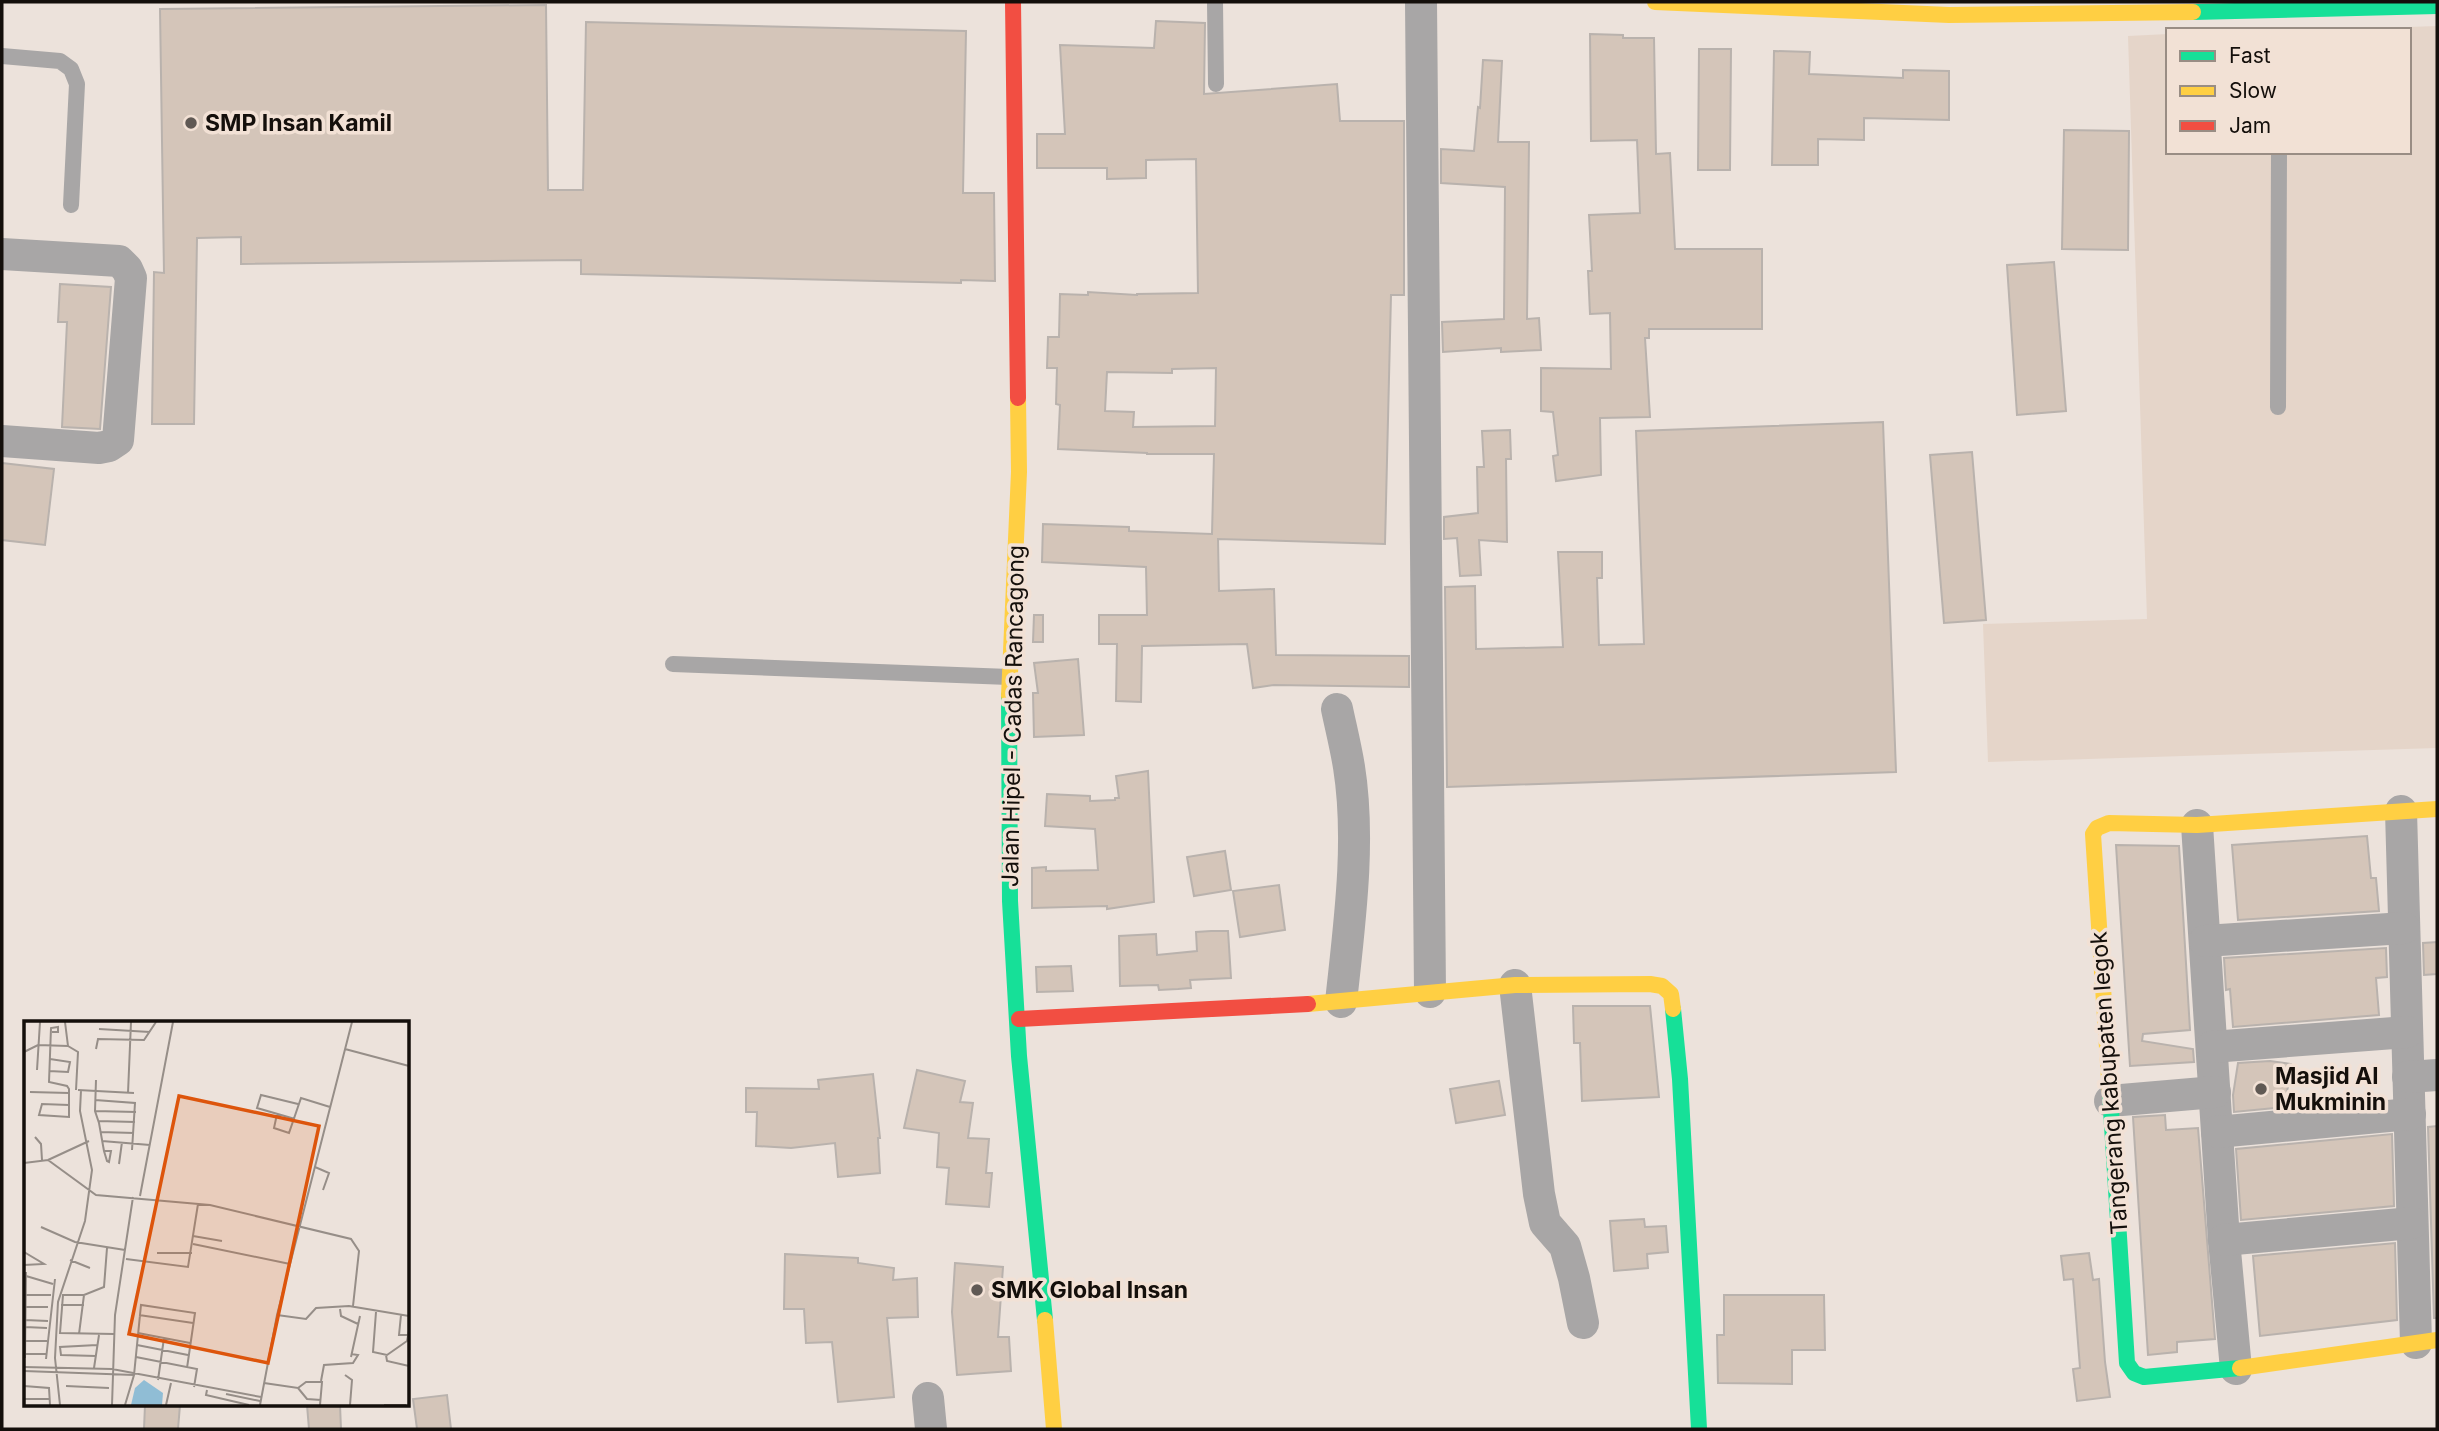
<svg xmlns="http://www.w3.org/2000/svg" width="2439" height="1431" font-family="Inter,sans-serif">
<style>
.built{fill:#e5d5c9}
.building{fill:#d4c5b9;stroke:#b9b2ad;stroke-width:2;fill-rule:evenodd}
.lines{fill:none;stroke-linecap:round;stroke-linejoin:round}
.lane{stroke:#a8a6a6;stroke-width:16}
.street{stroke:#a8a6a6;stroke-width:32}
.fast{stroke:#16e098;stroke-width:16}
.slow{stroke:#ffcf43;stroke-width:16}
.jam{stroke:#f24e42;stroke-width:16}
.poi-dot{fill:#605954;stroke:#f2e1d5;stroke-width:2.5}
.labels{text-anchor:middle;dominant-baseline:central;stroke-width:7;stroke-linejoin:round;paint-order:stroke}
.poi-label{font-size:23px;font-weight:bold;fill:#140f0b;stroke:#f2e1d5;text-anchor:start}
.street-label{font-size:23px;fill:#140f0b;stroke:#f2e1d5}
.inset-road{fill:none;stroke:#968e88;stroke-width:2}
.view{fill:#dd550c;fill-opacity:0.15;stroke:#dd550c;stroke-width:3.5}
.inset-edge{fill:none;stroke:#140f0b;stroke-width:3.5}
</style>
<rect width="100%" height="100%" fill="#ece2db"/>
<path class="built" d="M2437,26V748L1988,762L1983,624L2147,619L2128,36L2168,34V152H2409V30H2324Z"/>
<g class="building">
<path d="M546,5L548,190H583L586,22L966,31L963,193H994L995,281L961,280V283L581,274V260L241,264V237L197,238L194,424H152L154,272L164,273L160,9Z"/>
<path d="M1156,21L1205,23L1204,94L1337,84L1340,121H1404V295H1391L1385,544L1218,539L1219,591L1274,589L1276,655L1409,656V687L1274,685L1253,688L1247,644L1142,646L1141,702L1116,701L1117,644H1099V615H1147L1146,567L1042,562L1043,524L1129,527V531L1212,534L1214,454H1147V453L1058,449L1060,405L1056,404L1057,368H1047L1048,337H1059L1060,294L1088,295V292L1137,295V294L1198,293L1196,159L1146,160V178L1107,179V168H1037V134H1065L1060,45L1154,48ZM1216,368L1215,426L1133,427L1134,412L1105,411L1107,372L1172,373V369Z"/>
<path d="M1590,34L1623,35V38H1654L1656,154L1670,153L1675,249H1762V329H1649V338H1645L1650,417L1600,418L1601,475L1556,481L1553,456L1558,455L1553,412L1541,411V368L1611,369L1610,313L1590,314L1588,271H1592L1589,215L1640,213L1637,140L1591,141Z"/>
<path d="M1699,49H1731L1730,170H1698Z"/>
<path d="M1774,51L1810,52L1809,74L1903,78V70L1949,71V120L1864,118V140L1818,139V165H1772Z"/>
<path d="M1483,60L1502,61L1498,142H1529L1527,319L1539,318L1541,350L1501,352V348L1443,352L1442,322L1504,319L1505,187L1441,183V149L1474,151L1478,107L1480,108Z"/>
<path d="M2064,130L2129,131L2128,250L2062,249Z"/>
<path d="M2054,262L2066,411L2017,415L2007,265Z"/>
<path d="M60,284L111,287L100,429L62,427L67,322H58Z"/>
<path d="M1883,422L1896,772L1447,787L1445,587L1475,586L1476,649L1563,647L1558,552H1602V578H1597L1599,645L1644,644L1636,431Z"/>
<path d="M1510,430L1511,459H1506L1507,542L1479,540L1481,575L1460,576L1457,538L1444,539V517L1478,513L1477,467H1484L1482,431Z"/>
<path d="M1972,452L1986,620L1944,623L1930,455Z"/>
<path d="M2,463L54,469L45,545L2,540Z"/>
<path d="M1034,615H1043V642H1033Z"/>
<path d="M1078,659L1084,735L1034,737L1033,693H1038L1034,663Z"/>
<path d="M1148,771L1154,902L1107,909V906L1032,908V868L1046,867V871L1098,870L1095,829L1045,826L1047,794L1090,796V801L1115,800V798H1119L1116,776Z"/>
<path d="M2367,836L2371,878H2376L2379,911L2238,920L2232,845Z"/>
<path d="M2116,845L2179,846L2190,1030L2143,1034L2142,1041L2193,1049L2194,1062L2130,1066Z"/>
<path d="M1225,851L1231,890L1194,896L1187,857Z"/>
<path d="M1279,885L1285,930L1240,937L1233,891Z"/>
<path d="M1211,931H1228L1231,978L1190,980L1191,988L1178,989L1159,990L1158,985L1120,986L1119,936L1156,934L1157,955L1197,951L1196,932Z"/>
<path d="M2437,942V974L2424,975L2423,943Z"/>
<path d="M2386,948L2387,977L2376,978L2379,1015L2233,1027L2230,989L2226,990L2224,958Z"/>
<path d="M1071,966L1073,991L1037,992L1036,967Z"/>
<path d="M1573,1006H1650L1659,1097L1582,1101L1580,1043H1574Z"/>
<path d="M2270,1061L2291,1064L2285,1107L2234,1112L2233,1095L2238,1063Z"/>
<path d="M917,1070L965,1081L960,1102L973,1103L968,1138L989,1139L986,1173H992L989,1207L946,1204L949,1168L937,1167L939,1133L904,1128Z"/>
<path d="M873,1074L880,1138H878L880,1173L838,1177L835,1143L791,1148L756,1146L757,1112H746V1088L819,1089L818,1080Z"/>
<path d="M1499,1081L1505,1115L1456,1123L1450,1089Z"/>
<path d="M2165,1115L2166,1130L2198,1128L2215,1339L2177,1342V1352L2148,1355L2133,1117Z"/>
<path d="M2437,1126V1318H2434L2428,1127Z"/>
<path d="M2392,1134L2394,1206L2241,1220L2236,1149Z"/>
<path d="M1644,1219L1645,1227L1666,1226L1668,1252L1647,1254L1648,1268L1614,1271L1610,1221Z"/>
<path d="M2395,1243L2397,1320L2260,1336L2253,1256Z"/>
<path d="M2089,1253L2093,1280L2099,1279L2105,1362L2110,1397L2077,1401L2073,1369L2080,1368L2073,1279L2064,1280L2061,1256Z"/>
<path d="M785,1254L858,1258V1263L894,1268L893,1280L917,1278L918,1317L887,1318L894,1397L838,1402L832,1342L806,1343L804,1309H784Z"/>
<path d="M955,1263L1003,1267L998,1337H1009L1011,1371L957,1375L952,1312Z"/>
<path d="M1724,1295H1824L1825,1350H1792V1384L1718,1383L1717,1335H1724Z"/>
<path d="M447,1395L451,1429H417L413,1399Z"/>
<path d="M145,1405H180L178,1429H144Z"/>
<path d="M307,1405H340L341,1429H309Z"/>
</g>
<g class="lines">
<g class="lane">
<path d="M1215,2L1216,84"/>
<path d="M2,56L60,61L71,69L77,84L71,205"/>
<path d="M2278,407L2279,152"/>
<path d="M673,664L1009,677"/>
</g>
<g class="street">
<path d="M1421,2L1430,992"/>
<path d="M2,254L119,261L127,269L131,278L118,440L109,446L99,448L2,441"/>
<path d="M1337,709C1341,728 1346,748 1349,767C1361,842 1349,927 1341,1002"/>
<path d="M2401,811L2416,1343"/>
<path d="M2197,825L2224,1240L2236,1369"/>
<path d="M2205,941L2404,928"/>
<path d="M1515,985L1539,1194L1545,1223L1565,1246L1574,1278L1583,1323"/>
<path d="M2212,1047L2407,1032"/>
<path d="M2408,1077L2437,1075"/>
<path d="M2110,1101L2215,1092"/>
<path d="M2217,1132L2410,1114"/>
<path d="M2224,1240L2412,1223"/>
<path d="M928,1398L931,1429"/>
</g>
<g class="fast">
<path d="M2193,12L2437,6"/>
<path d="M1009,696L1010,901L1019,1056L1045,1320"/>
<path d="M1673,1009L1680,1079L1699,1429"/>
<path d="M2110,1094L2127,1363L2134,1373L2144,1377L2240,1368"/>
</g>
<g class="slow">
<path d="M1655,2L1949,15L2193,12"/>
<path d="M1009,696L1019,472L1018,398"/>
<path d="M1308,1004L1515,985L1650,984L1662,986L1671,994L1673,1009"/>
<path d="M2110,1094L2093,834L2097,828L2109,823L2197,825L2437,809"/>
<path d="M1045,1320L1054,1429"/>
<path d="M2240,1368L2437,1340"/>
</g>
<g class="jam">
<path d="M1013,2L1018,398"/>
<path d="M1019,1019L1308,1004"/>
</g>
</g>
<g class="poi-dot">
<circle cx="191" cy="123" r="7"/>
<circle cx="2261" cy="1089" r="7"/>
<circle cx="977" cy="1290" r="7"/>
</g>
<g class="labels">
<g class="poi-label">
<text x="205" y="123">SMP Insan Kamil</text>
<text x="2275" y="1076">Masjid Al<tspan x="2275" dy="26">Mukminin</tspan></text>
<text x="991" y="1290">SMK Global Insan</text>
</g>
<g class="street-label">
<text transform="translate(1013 716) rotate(-89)">Jalan Hipel - Cadas Rancagong</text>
<text transform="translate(2109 1083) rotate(-94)">Tangerang kabupaten legok</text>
</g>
</g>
<g transform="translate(24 1021)">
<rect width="385" height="385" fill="#ece2db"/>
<path d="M120,359L139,372L138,384H107L111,367Z" fill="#90bdd5"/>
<path class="inset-road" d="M41,1L44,25L54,31L52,69M75,8L126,11M28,11H34V6L27,7L25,61L43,65L45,68V96L15,94L18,83L45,84M72,28L74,18L120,19L132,1M321,28L385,45M0,31L14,24L44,25M13,49L16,1M25,50L44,51L46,41L26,38M72,59L71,90L75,102L80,130L83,140L85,141L87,130H80M54,69L110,72M6,71L45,72M104,72L107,1M71,79L111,82L108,129M71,90L112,91M253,93L250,107L265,112L277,77L306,86M271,98L233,87L237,74L274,83M74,100L111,101M76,111L110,112M11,116L17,123L18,139M78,120L126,124M24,139L65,120M0,142L24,139L72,174L186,184L327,218L335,230L329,285M95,143L98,121M291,146L305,152L299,169M116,175L149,1M17,206L51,221L101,229M169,215L198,220M169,223L266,243M83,227L80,266L60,274H39L36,312L90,313M0,231L20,243L0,244M133,232H168M102,238L164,246L174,183M46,239L66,247M2,255L29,263M2,274H27M37,284H60M2,286H24M316,288L317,295L334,303M352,291L349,331L363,334L383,320L385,310M115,294L169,302M253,294L282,298L292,287L325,285L385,295M377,294L375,314H384M1,299L24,300M1,306L23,307M114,312L166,322M55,313L60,274M1,320H23M113,324L164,334M1,333H23M362,334L363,340L385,345M72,335L37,334L36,326L73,324M112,336L173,348L170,366M327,336L336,295M1,337L2,251M22,338L31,258M0,346L88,348L237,376M70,347L75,314M0,350L110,354M321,354L328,359L326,384M134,359L140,317M297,360L300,344L329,342L334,334L327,333M240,362L274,367L282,361H298L296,384M0,365L25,367L26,384M42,365L85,367M274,367L283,378L297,379M183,369L182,374L225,384M202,373L236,380M0,378H25M36,384L31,337L34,281L61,200L68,149L56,90L57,69M88,384L91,294L109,176M101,384L110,354L117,284L171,292L163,347M142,384L147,362M236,384L253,294L328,1M360,384H382"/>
<path class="view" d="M155,75L295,105L244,342L105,313Z"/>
<rect width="385" height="385" class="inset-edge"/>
</g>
<rect width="2439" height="1431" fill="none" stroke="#140f0b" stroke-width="7"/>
<rect x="2166" y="28" width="245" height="126" fill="#f2e1d5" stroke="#998d84" stroke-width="2"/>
<rect x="2180" y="51" width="35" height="10" fill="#16e098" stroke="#998d84" stroke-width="2"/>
<text x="2229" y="63" font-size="21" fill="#140f0b">Fast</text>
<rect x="2180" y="86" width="35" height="10" fill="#ffcf43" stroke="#998d84" stroke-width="2"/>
<text x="2229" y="98" font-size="21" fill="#140f0b">Slow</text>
<rect x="2180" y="121" width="35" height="10" fill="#f24e42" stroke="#998d84" stroke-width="2"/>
<text x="2229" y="133" font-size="21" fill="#140f0b">Jam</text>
</svg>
